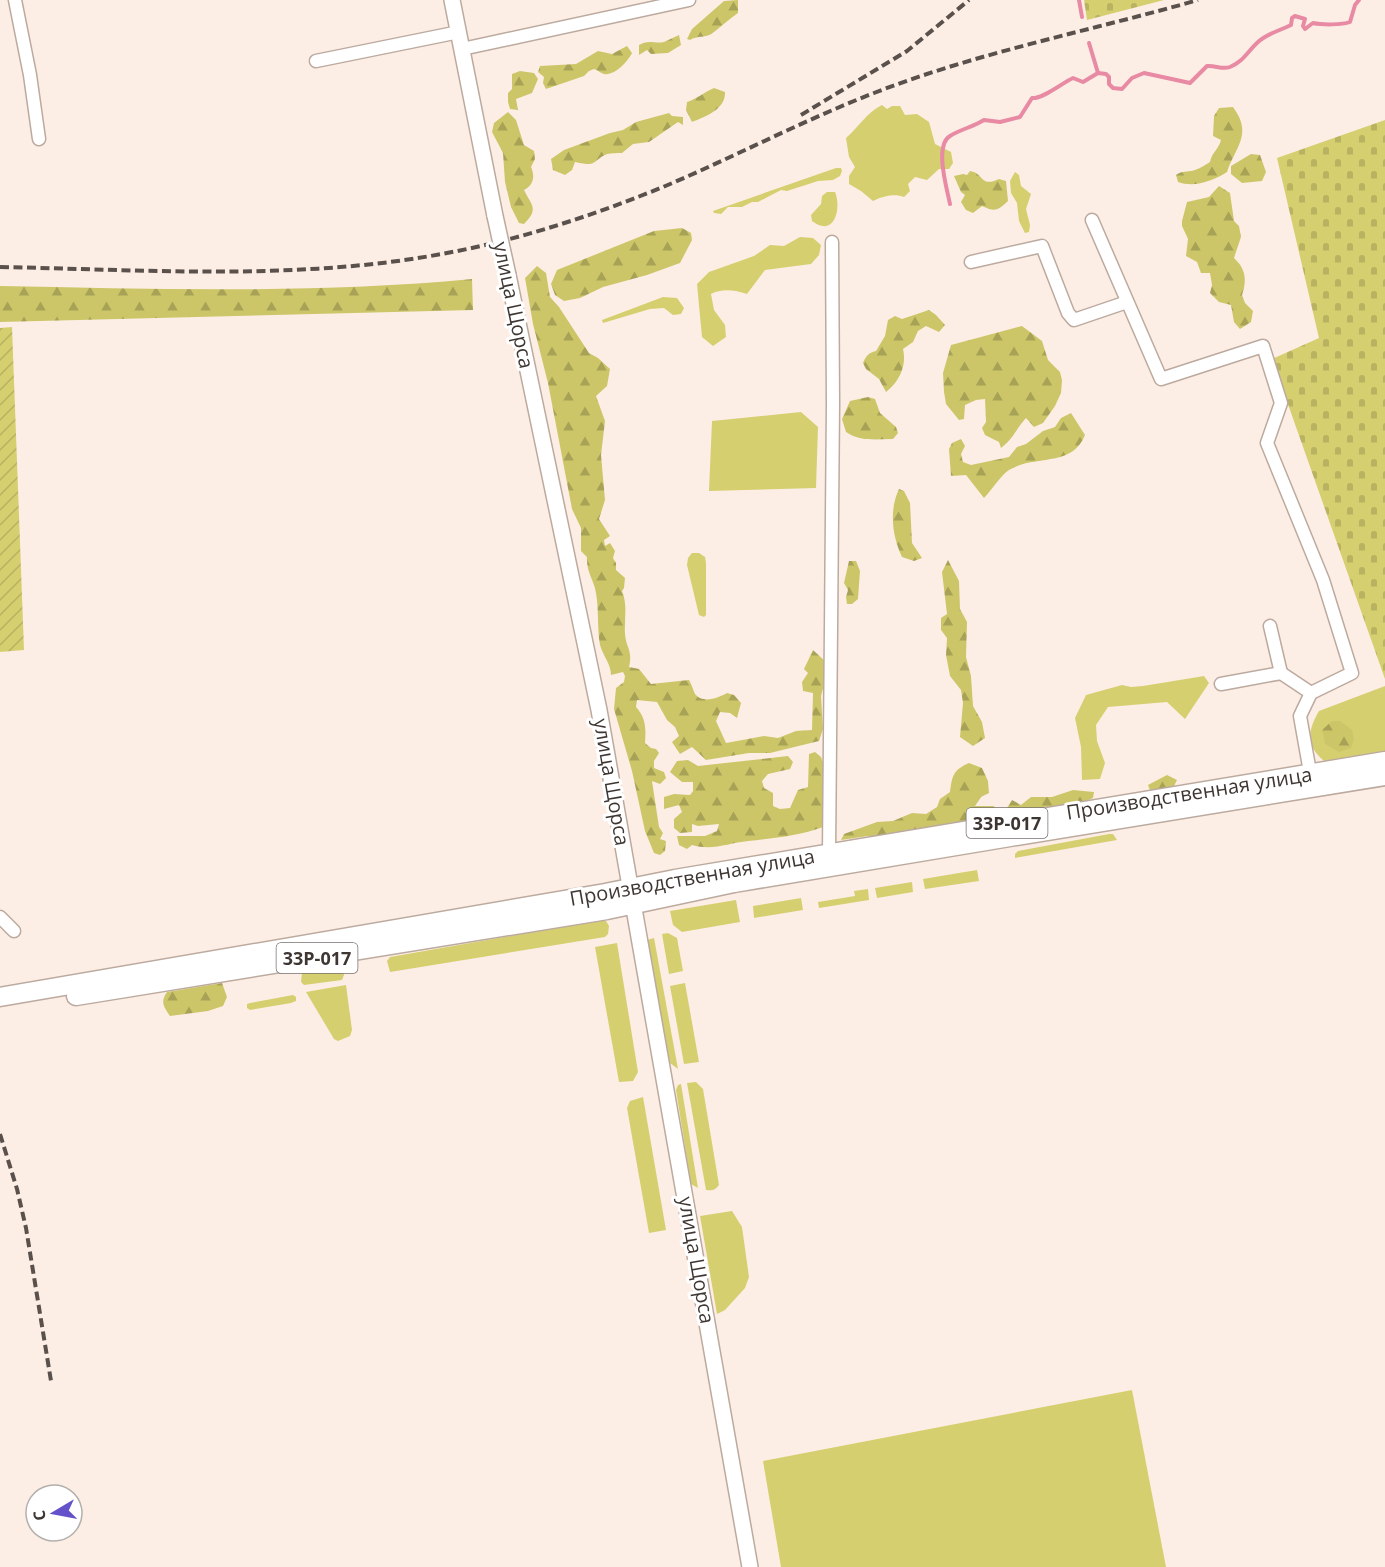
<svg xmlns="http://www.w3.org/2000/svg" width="1385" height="1567" font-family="'Open Sans',sans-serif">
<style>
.grass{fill:#d5cf70}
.forest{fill:url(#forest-firs)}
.cemetery{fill:url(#cemetery-stones)}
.garden{fill:url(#garden-furrows)}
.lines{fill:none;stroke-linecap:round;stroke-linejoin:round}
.stream{stroke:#e88aa4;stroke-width:4}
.minor-casing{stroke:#bcaa9f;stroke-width:15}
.major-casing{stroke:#bcaa9f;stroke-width:18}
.highway-casing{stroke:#bcaa9f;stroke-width:21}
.minor{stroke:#fff;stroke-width:12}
.major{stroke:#fff;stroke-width:15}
.highway{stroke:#fff;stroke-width:18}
.rail{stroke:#5a514c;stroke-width:4;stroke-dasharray:9 4.5;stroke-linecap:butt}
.major-bridge-casing{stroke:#bcaa9f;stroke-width:18;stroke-linecap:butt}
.major-bridge{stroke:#fff;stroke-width:15}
.labels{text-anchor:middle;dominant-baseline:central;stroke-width:6;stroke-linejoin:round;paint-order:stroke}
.shield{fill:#fff;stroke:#787270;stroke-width:1.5}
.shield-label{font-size:18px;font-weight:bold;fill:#3e3632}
.street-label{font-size:20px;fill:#3e3632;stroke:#fff}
</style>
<defs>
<pattern id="forest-firs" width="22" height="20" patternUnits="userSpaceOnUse" patternTransform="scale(1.5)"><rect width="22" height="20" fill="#ccc668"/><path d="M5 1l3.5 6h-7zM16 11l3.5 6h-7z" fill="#a7a256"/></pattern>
<pattern id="cemetery-stones" width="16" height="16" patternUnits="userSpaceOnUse" patternTransform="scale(1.5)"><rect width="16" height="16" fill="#d5cf70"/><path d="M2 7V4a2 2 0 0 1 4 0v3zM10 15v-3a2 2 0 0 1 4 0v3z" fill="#b8b261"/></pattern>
<pattern id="garden-furrows" width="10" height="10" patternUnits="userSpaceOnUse" patternTransform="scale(1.5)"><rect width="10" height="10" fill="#d5cf70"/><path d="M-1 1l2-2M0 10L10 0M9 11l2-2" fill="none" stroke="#b8b261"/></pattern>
</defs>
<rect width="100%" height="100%" fill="#fdeee5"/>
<g class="grass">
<path d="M882,105L887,109L892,106H900L905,115L917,114L929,122L935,144L951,152L953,163L949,169H939L927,180L915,177L908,184L910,191L904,197C895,193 882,196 873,201L861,191L849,184V176L855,167L849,157L846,138C859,127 866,113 882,105Z"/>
<path d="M836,168H841L842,171L840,176L833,180L818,181L787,191L781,190L758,202H752L742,207H728L721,214L714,213L713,211Z"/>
<path d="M1015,172L1019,175L1021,186L1031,194L1026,209L1030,225L1029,232L1025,233L1019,221L1017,203L1011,193L1010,181Z"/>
<path d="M827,192H835C842,209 834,238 812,221L811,215L821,204L822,196Z"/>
<path d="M800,237L813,238L821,245L819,255L811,264L765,270L747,294C735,290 722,288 711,294L714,310L725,325L726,337L713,346L702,337L697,284L709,272L754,256L770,245L784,246Z"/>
<path d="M663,297L677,298L684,308L681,314L673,315L664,308L650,309L603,323L602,320L610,317Z"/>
<path d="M801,412L818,427L816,488L709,491L712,421Z"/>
<path d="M692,553H699L705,557L706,563V615L704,617L699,615L687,565L688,558Z"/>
<path d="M1204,676L1209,683L1185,719L1167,702L1108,707L1096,725L1097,741L1105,763L1100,779L1082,780L1081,747L1075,718L1086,695L1122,685L1131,687L1143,686Z"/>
<path d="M1385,686V755L1328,764C1306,748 1306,733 1319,711Z"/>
<path d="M1109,834H1113L1117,840L1015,858V854L1018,851Z"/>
<path d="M977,870L979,881L925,889L923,879Z"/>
<path d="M912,882L913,892L877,898L875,888Z"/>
<path d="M868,889L869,900L819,908L818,902L855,896L854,891Z"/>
<path d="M801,898L803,910L754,918L753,906Z"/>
<path d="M736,900L740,922L682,932L673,925L670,911Z"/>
<path d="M602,920L606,921L609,926L608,934L605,937L390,972L387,961L390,957Z"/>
<path d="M668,933L677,938L683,971L669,974L662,934Z"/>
<path d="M654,938L678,1069L670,1063L647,940Z"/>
<path d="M617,943L638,1072L633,1081L619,1082L595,947Z"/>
<path d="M337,965L343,967L344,975L342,980L304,985L301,982L302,973Z"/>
<path d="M685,983L699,1062L684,1064L670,986Z"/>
<path d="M346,985L352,1030L350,1036L338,1041L334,1039L306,992Z"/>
<path d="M293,995L296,997V1001L291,1003L250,1010L247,1008V1004L250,1003Z"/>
<path d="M696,1082L703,1089L719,1185C715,1190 712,1191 706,1190L687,1083Z"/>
<path d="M681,1084L698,1188L691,1184L676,1090L678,1085Z"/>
<path d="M643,1097L666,1230L649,1233L627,1108L630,1101Z"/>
<path d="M732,1211L742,1227L749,1277L745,1288L725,1310L717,1314L700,1216Z"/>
<path d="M1132,1390L1166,1567H781L763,1461Z"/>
</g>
<g class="forest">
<path d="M738,0V13C729,19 722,26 714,32C706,39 697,35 690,40L687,39L692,29L724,1Z"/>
<path d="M679,35L681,45L668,53L651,54L647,50L639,55V45C650,39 654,44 664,42C669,40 674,37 679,35Z"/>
<path d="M627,46L632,53C628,61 615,76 604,74C603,74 595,69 594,69L589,71L584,76L546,89L543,83L544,77L538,72L540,66L576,64L598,51L612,54Z"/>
<path d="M520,71L534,73L538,79L532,93L516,99L518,110L510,109L508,102V93L512,89V74Z"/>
<path d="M714,88L725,92C726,109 705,117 692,122L686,110L687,102C697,99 704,92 714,88Z"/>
<path d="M1233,107C1253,134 1236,146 1227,172C1213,181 1194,188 1178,182L1176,175C1182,171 1184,172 1191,171C1198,170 1205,165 1210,162C1212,152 1219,149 1221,140L1213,136L1214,116L1219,108Z"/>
<path d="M508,112L516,120L524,145L534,151L535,159L531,167C535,176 534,185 524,190C532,206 539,209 524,224L519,223L511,207L505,182L503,153L492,132L494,123Z"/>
<path d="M669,113L672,116L683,117V125L678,122L649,142L633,144L622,153C618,153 611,153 607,154C590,162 599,167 575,162L572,170L565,175L553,170L551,159L564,150L610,133L623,130L636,122Z"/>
<path d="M1251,154L1260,155L1266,172L1262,181L1242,183L1231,174V166Z"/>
<path d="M970,171C984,173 980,188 999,179L1006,181L1008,201C998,211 994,212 982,206L973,213L966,210L961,202L965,195L961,192L954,176L963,174L967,175Z"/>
<path d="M1219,186L1230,193L1234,221L1239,226L1241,237L1234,258C1246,269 1247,280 1242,295L1245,303L1253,311L1251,322L1240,329L1234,322L1231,305L1219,302L1210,293L1212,285L1210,273H1201L1197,262L1186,256L1188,239L1182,226V221L1187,202L1209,197Z"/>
<path d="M682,228L691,233L692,240L680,263L647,275L603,287L580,298L564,301L555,295L551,284L557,270L654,231Z"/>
<path d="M537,266L546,273L550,297L559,307L589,353L598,358L610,369L607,386L596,396L605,421L601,455L605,500L599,519L610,536L604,540L605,546L610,543L615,551L613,558L616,563V570L625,578L624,588L622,591C628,605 624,620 625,634C626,648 633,650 629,667L639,669L651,684L689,680C692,685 693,690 695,694C703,704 718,698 727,693L734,695L741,703L737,718L730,713L720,712L716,721L726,743L764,736L778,738L796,731L812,730L813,693L803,691L802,682L808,673L804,669L813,650L826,662L828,670L821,696L823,729L819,741L770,753H749L706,760L692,747L680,754L672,742L679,736L675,727L667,720L657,702L637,700L636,707C646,718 646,728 645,743L651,748L656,749L659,753L654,761V768L664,772L666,778L660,784L652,781L659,827L663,833L660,839L666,841L665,851L660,855L654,853L645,831L632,771L614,709L616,688L624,682L625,676L623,672L611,675C611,664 603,656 600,645C597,628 599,610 596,593C594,580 586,572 587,557L581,551V528L572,509L548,383L533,324L525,278Z"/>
<path d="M472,279L473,310L0,322V286C157,289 315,294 472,279Z"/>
<path d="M929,310L936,315L945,325L939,332L926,326L918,331L913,342L903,349C907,366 899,382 886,392L879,379L866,369L863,363C866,356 868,353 876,351L885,336L888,320L895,316L902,319Z"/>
<path d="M1022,326L1042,341L1048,360L1060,372L1062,380L1061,393L1055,406L1043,423L1034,427L1026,418C1015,430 1015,437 1001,448L999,442L985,435L982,428L986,422L985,399L976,400L965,405L964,419L959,420L946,404L944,392L943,373L951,345Z"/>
<path d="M868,397L875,399L880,413L896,427L898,433L893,439C876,439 860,442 846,432L842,419L850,401Z"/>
<path d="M1071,413L1085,435C1072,468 1035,454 1009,470C1000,476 992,490 984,498L966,475L951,476L949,449L952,443L961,439L965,446L961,454L963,462L971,465L1009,457L1017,447L1026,444L1043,431L1055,427L1061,418Z"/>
<path d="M899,489L904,491L910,503L912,543L922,558L914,561L902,557C892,536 889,510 899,489Z"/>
<path d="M948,560L959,581L960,609L967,622L966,657L971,676L973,706L982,722L985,738L973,746L960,737L963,703L961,690L950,676L946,655L947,638L941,630V618L947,614L942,572Z"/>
<path d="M849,561H856L860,571L858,599L852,604H847L846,597L848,590L844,583Z"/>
<path d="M1332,721H1340L1352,730L1354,739L1351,748L1339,752L1325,744L1322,730Z"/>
<path d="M815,752L821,757L824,766L823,827C799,836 774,838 748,841C729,843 712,851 692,845L687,849L679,845L677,836H705L717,831L719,824L698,826L692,824V832L680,833L674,828V819L682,812L679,805L664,809V797L674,794L690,795L693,791V782H682L670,772L677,761L688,760L698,766L788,756L793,762L790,769L768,774L762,781L764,788L773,793V806L780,809L790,808L798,790L808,787L809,754Z"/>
<path d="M969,763L982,768L988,781L989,793L981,797L975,806H994L997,819L960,828L948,824L935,832L927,827L917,835L878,839L868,836L841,840L844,834L877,822L893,821L912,813L926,814L937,807L940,799L950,792C952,776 953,770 969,763Z"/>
<path d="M1167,775L1177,780L1173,788L1163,791L1150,790L1148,785Z"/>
<path d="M1073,790L1094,792L1093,798L1077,805L1015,817L1007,808L1012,800L1021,805L1031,797H1052Z"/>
<path d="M222,983L227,997L223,1006L208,1011L170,1016C164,1007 160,1002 167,992Z"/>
</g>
<g class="cemetery">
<path d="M1084,0H1164L1087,20Z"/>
<path d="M1385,120V679L1272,359L1319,338L1277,158Z"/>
</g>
<path class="garden" d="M12,327L24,650L0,652V328Z"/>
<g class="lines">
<g class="stream">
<path d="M1079,0L1082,17"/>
<path d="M1089,43L1098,73"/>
<path d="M950,204C947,189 934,145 950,136C961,129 973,127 984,120L1000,122L1020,117L1032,98C1043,99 1062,83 1073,78L1083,82L1098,73L1106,74L1109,77V84L1113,88L1122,89L1132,78L1144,73L1190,83L1207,66C1215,65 1222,70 1230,67C1243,62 1248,51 1258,42C1268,33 1279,31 1291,25L1292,18L1295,16L1305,19L1303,26L1305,29L1313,23C1322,25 1342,25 1350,22L1355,5L1359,0"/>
</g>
<g class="minor-casing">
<g id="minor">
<path d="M15,0L30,75L39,139"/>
<path d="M462,49L689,0"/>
<path d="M316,61L459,32"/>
<path d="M1092,220L1161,379L1263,346L1281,403L1267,443L1323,580L1352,673L1311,693L1300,716L1310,772"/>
<path d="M971,262L1042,246L1068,313L1074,320L1127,302"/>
<path d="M1270,626L1281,673"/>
<path d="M1221,684L1281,673L1311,693"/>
<path d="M829,853L833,403L832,242"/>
<path d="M0,917L14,931"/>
</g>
</g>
<g class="major-casing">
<g id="major">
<path d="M452,0L495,216"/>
<path d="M508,275L599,710L750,1567"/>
</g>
</g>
<g class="highway-casing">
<g id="highway">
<path d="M76,996L607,910L734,883L1010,837L1385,776"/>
<path d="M0,997L605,893L675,879L1385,761"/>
</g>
</g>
<use href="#minor" class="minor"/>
<use href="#major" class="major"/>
<use href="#highway" class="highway"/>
<g class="rail">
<path d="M801,115L907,51L969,0"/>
<path d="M0,267C156,270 313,282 467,249C534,235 599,213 663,187C734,157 802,121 874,93C979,52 1090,31 1198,0"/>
<path d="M0,1134L17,1189L26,1228L51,1381"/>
</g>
<g class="major-bridge-casing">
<path id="major-bridge" d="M495,216L508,275"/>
</g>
<use href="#major-bridge" class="major-bridge"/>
</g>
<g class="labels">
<g class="shield">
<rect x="966.5" y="808" width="81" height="30" rx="4.5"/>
<rect x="276.5" y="943" width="81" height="30" rx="4.5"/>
</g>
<g class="shield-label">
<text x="1007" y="823">33Р-017</text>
<text x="317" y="958">33Р-017</text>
</g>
<g class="street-label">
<text transform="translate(514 305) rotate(78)">улица Щорса</text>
<text transform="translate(612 782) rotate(80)">улица Щорса</text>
<text transform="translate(1189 793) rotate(-9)">Производственная улица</text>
<text transform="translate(692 877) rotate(-10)">Производственная улица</text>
<text transform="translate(697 1260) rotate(80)">улица Щорса</text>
</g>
</g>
<g transform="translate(54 1513) rotate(260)"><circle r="28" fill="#ffffff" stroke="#b2afad" stroke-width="1.5"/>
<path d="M0-4.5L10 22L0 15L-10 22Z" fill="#6452cb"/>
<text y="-9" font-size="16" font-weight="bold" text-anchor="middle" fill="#3e3632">С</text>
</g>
</svg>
